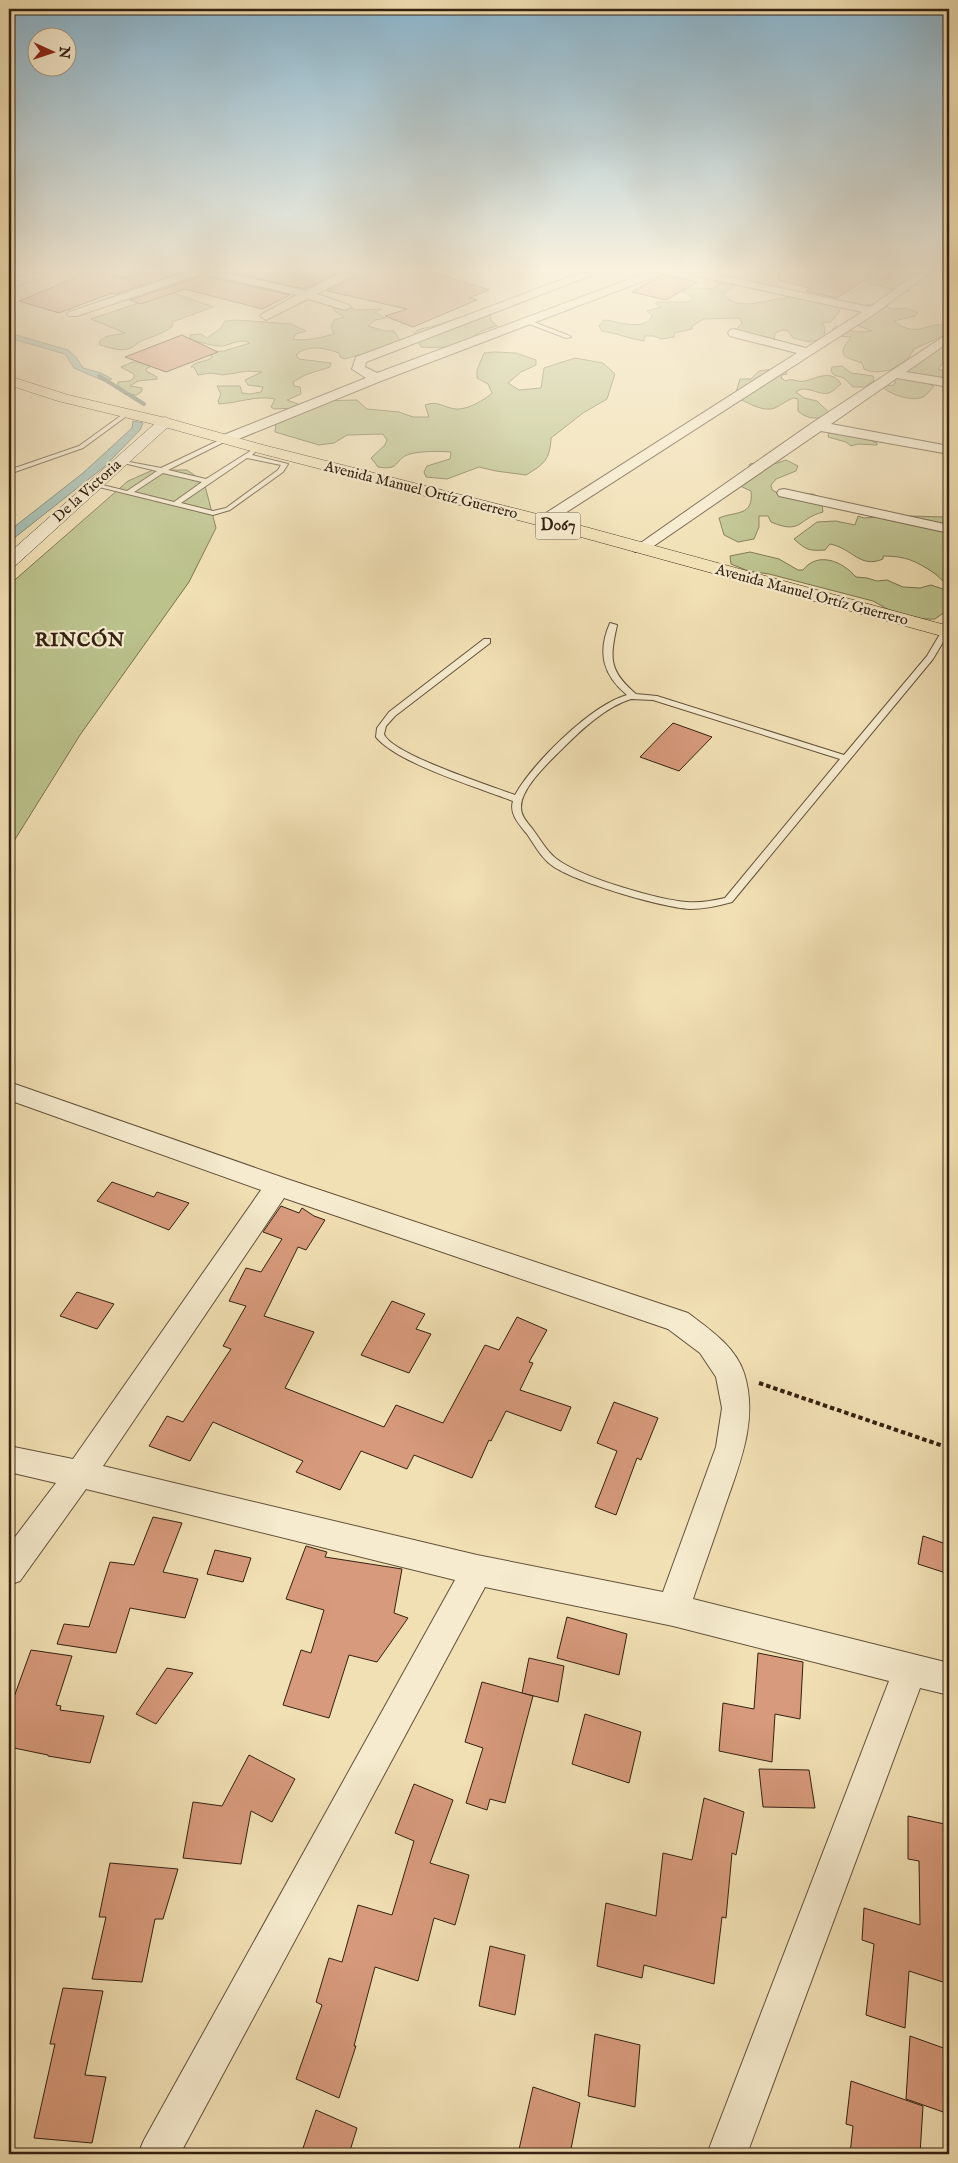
<svg xmlns="http://www.w3.org/2000/svg" width="958" height="2163" font-family="'IM FELL English',serif">
<style>
.green{fill:#bbc28c;stroke:#78724e}
.water{fill:#9bbcb2;stroke:#727e72}
.lines{fill:none;stroke-linecap:round;stroke-linejoin:round}
.stream{stroke:#727e72;stroke-width:4}
.building{fill:#d79a7c;stroke:#342111}
.lane-casing{stroke:#63513a;stroke-width:2}
.street-casing{stroke:#63513a;stroke-width:2}
.secondary-casing{stroke:#342111;stroke-width:1}
.primary-casing{stroke:#342111;stroke-width:1}
.path{stroke:#342111;stroke-width:4;stroke-dasharray:4.5 3;stroke-linecap:butt}
.lane{fill:#f6ebce;fill-rule:evenodd}
.street{fill:#f6ebce;fill-rule:evenodd}
.secondary{fill:#f6ebce;fill-rule:evenodd}
.primary{fill:#f1e0b4;fill-rule:evenodd}
.labels{text-anchor:middle;dominant-baseline:central;stroke-width:4.5;stroke-linejoin:round;paint-order:stroke}
.far-street-label{font-size:15px;fill:#342111;stroke:#f6ebce}
.shield{fill:#f6ebce;stroke:#6e5e4a;stroke-width:1}
.shield-label{font-size:16px;font-weight:bold;fill:#342111}
.far-district-label{font-size:19px;font-weight:bold;letter-spacing:1px;fill:#342111;stroke:#f6ebce}
</style>
<rect width="100%" height="100%" fill="#f1e0b4"/>
<filter id="stains"><feTurbulence type="fractalNoise" baseFrequency=".004" numOctaves="4"/><feColorMatrix values="0 0 0 0 .2 0 0 0 0 .09 0 0 0 0 .02 0 0 0 .5 -.17"/></filter>
<radialGradient id="worn" r=".72"><stop offset=".6" stop-color="#630" stop-opacity="0"/><stop offset="1" stop-color="#630" stop-opacity=".3"/></radialGradient>
<g class="green">
<path d="M859,273H879V278H894L886,275L887,273H931L933,276L918,279L920,285L911,286L909,291H905L869,284Z"/>
<path d="M718,283L736,285L723,294C739,313 766,299 786,298C802,297 820,303 836,306L840,311L831,322L822,323L825,328L824,338L810,342L793,338L788,331L782,330L775,333L774,341C761,342 745,344 735,335L734,331L742,324L740,318L704,319L692,326V329L674,333V337L661,339L654,336H645L644,341C629,339 617,333 602,331L599,326L604,320C618,321 644,332 652,316L647,311L661,307L656,304V302H688L693,299L692,296L680,291C692,284 703,291 715,288Z"/>
<path d="M171,292L213,307L172,322L173,326C161,334 155,336 141,341C137,343 135,346 131,348C121,352 110,348 100,345L99,342C107,333 115,336 125,333L91,319Z"/>
<path d="M345,304L355,310L382,309L375,312L385,318L375,320L368,326L385,331H394L400,340L366,353L344,359L340,357L339,353C325,348 307,344 296,355L299,359L331,363L330,367L305,375L293,382L294,386L300,387L301,394L287,400L298,404L297,408L274,409L271,407L275,399C257,395 238,403 219,404L218,401L221,394L217,386H240L242,393L250,394L261,392L263,387L248,385L245,380L262,372L248,371L223,375L211,373L198,375L194,367H191C196,360 206,363 212,357L209,352L224,351L250,343C242,338 232,344 223,346C213,347 202,342 191,340L190,335L201,334L207,338L221,328L225,321L237,320L291,324L306,331L296,334L293,339C303,342 323,337 334,334L331,327L334,320L344,317L335,311L332,306Z"/>
<path d="M871,304L883,305L892,309L907,308L918,313L915,316L894,321C919,341 929,318 949,327V333L914,349L907,360L890,370L878,372L869,371L864,369L862,363C847,357 834,358 851,337L838,336L832,330L836,326L856,332L872,331L856,325L852,318L862,312V306Z"/>
<path d="M479,313L490,315L491,320L497,326C483,329 476,335 465,341C452,348 435,348 421,347L414,333C421,327 429,328 437,325C451,320 464,316 479,313Z"/>
<path d="M945,344L949,346L946,347L949,352V363L942,364L938,369L949,373V381L937,377L906,372Z"/>
<path d="M494,352L516,353L536,360V365L521,372L508,383L519,390L541,388L544,368L575,358L603,363L615,374L607,399L583,413L551,438C550,460 544,464 526,475L496,471L479,467L447,479L426,477L424,472L427,466L450,459L451,452C438,451 423,451 410,454C393,459 402,471 378,467L371,458L385,445L387,440L383,434L347,435L334,443L319,445L275,432L276,423L318,401L357,400L367,409L399,412L413,417H429L425,405C438,400 444,408 456,409C467,410 485,400 492,393L488,384L477,378V370L484,353Z"/>
<path d="M133,362H145L151,366L146,369V371L157,377V379L138,381L130,386L142,388V391L137,395L124,394L118,385V382L130,381L134,378V374L121,367Z"/>
<path d="M842,366L851,373L873,376L874,381L864,387H853L844,378L834,375L831,371L832,367Z"/>
<path d="M773,369L786,370L787,374L782,375L781,378L786,381C792,377 798,383 805,381C817,378 832,369 841,384C838,386 835,390 831,392C820,398 807,383 796,392L804,398L817,401L833,416C819,418 809,421 798,411V399L793,398C786,401 781,405 775,408C761,413 744,400 732,395L736,392L740,379H751L759,371Z"/>
<path d="M906,375L934,386C931,389 927,395 923,397C913,402 891,395 884,388L886,386L894,385L896,378Z"/>
<path d="M829,432L862,437L877,443V445L858,444L851,446L846,442L828,437Z"/>
<path d="M786,460L798,466L796,471L776,479L771,485L772,490L780,494H813L821,498L823,512C797,519 802,535 771,522L768,516H759V527L754,539L738,542L724,535L719,518C735,511 754,517 751,491L738,485L750,464C758,462 762,464 770,464C775,464 780,462 786,460Z"/>
<path d="M153,470H187L204,482L216,528L189,582L80,735L9,849V585L128,481Z"/>
<path d="M858,516L864,518L880,517L896,522L910,516L945,517L949,519V585C942,582 940,577 934,573C916,561 906,556 883,556V559C860,569 852,548 830,544L825,550C809,551 806,550 794,539L817,522L836,521L855,525Z"/>
<path d="M750,552L779,559L798,570H803C818,551 842,561 856,577L867,578L877,581L887,580L903,587L920,588L931,585L949,591V609L935,619H917L891,611L873,601L769,574L748,571L731,564L730,556Z"/>
</g>
<g class="water">
<path d="M9,333L68,350L76,357L83,368L101,373L112,379L104,381L74,368L65,354L9,338Z"/>
<path d="M133,421L143,423L140,430L104,467L9,542V531L83,473L132,428Z"/>
</g>
<g class="lines">
<path class="stream" d="M99,376L144,404"/>
</g>
<g class="building">
<path d="M77,273H103L128,278L140,273H180L116,294L112,293L59,313L19,301L75,278Z"/>
<path d="M202,273H207L210,277L290,295L262,309L185,289L141,304L130,300L199,277Z"/>
<path d="M233,273H338L304,289Z"/>
<path d="M356,273H435L489,290L469,298L477,300L413,327L385,316L407,309L327,291L354,277Z"/>
<path d="M779,273H875L837,298L806,291L810,288L778,280Z"/>
<path d="M664,274L697,282L666,300L632,292Z"/>
<path d="M182,335L218,352L166,372L125,357Z"/>
<path d="M673,723L712,737L679,771L640,757Z"/>
<path d="M112,1182L154,1197L157,1192L189,1203L169,1230L97,1201Z"/>
<path d="M281,1206L299,1213L302,1208L314,1216L325,1220L306,1250L298,1247L264,1316L314,1332L285,1388L384,1427L396,1405L443,1423L485,1345L499,1350L517,1317L547,1330L529,1362L533,1363L520,1390L571,1407L561,1431L506,1411L491,1441L489,1440L472,1478L414,1455L407,1469L361,1451L340,1490L296,1472L303,1461L213,1422L190,1461L149,1446L167,1416L183,1422L231,1349L223,1346L246,1306L229,1301L246,1268L261,1272L282,1239L263,1232Z"/>
<path d="M77,1292L114,1304L97,1329L60,1316Z"/>
<path d="M392,1301L425,1314L416,1329L431,1334L409,1373L361,1355Z"/>
<path d="M614,1402L658,1418L641,1460L637,1458L616,1515L595,1507L617,1451L597,1443Z"/>
<path d="M153,1517L182,1523L163,1572L198,1579L185,1618L130,1608L116,1653L57,1644L64,1624L89,1627L110,1562L134,1565Z"/>
<path d="M923,1536L949,1545V1574L918,1564Z"/>
<path d="M306,1546L327,1552L325,1557L402,1569L394,1613L408,1618L377,1662L349,1655L329,1718L283,1705L301,1650L311,1653L324,1610L286,1599Z"/>
<path d="M215,1550L251,1558L243,1582L207,1574Z"/>
<path d="M567,1617L627,1634L619,1675L557,1658Z"/>
<path d="M31,1650L72,1656L56,1705L61,1706L60,1710L104,1716L90,1763L48,1756V1755L9,1747V1696L14,1697Z"/>
<path d="M758,1653L803,1662L800,1719L775,1714L772,1762L719,1751L723,1703L754,1709Z"/>
<path d="M529,1658L564,1666L558,1702L522,1693Z"/>
<path d="M167,1668L193,1673L156,1724L136,1714Z"/>
<path d="M482,1682L533,1696L505,1803L490,1799L487,1810L466,1803L483,1748L465,1742Z"/>
<path d="M585,1714L641,1732L629,1783L572,1764Z"/>
<path d="M249,1755L295,1779L272,1822L251,1811L241,1864L183,1858L193,1802L222,1806Z"/>
<path d="M759,1769L809,1770L815,1808L763,1807Z"/>
<path d="M414,1784L453,1800L430,1863L469,1875L455,1925L434,1918L418,1981L375,1967L354,2046H356L339,2098L296,2079L322,2005L316,2002L329,1958L342,1962L358,1905L392,1915L414,1841L395,1833Z"/>
<path d="M704,1798L744,1812L736,1855L732,1853L726,1918L722,1917L714,1984L644,1965L642,1978L597,1966L606,1903L656,1916L663,1853L692,1860Z"/>
<path d="M908,1816L949,1825V1984L909,1971L905,2028L866,2015L874,1944L862,1940L864,1908L920,1925L919,1861L908,1859Z"/>
<path d="M110,1863L178,1869L163,1919H155L142,1982L92,1979L106,1917H99Z"/>
<path d="M490,1946L525,1955L515,2015L479,2006Z"/>
<path d="M63,1988L103,1991L85,2075L106,2077L92,2143L34,2138L55,2044H50Z"/>
<path d="M595,2034L640,2045L635,2107L588,2096Z"/>
<path d="M910,2036L949,2050V2114L906,2099Z"/>
<path d="M851,2081L923,2106L920,2154H850L853,2126L846,2124Z"/>
<path d="M533,2087L580,2103L570,2154H518Z"/>
<path d="M316,2110L357,2128L349,2154H301Z"/>
</g>
<g class="lines">
<g class="lane-casing">
<g id="lane">
<path d="M526,319L570,336L571,337L566,338L524,322Z"/>
<path d="M126,412L129,414L128,415L83,448L9,474V470L79,446Z"/>
<path d="M226,437L228,438V440L168,470L206,479L252,450L255,452L252,455L288,464L283,472L230,510L213,515L91,485L94,483L127,491L157,471L119,462V460L161,468ZM247,458L281,465L278,470L226,508L213,511L181,503ZM163,473L202,482L174,502L134,492Z"/>
<path d="M610,623L617,625C610,658 608,670 636,694L657,696L844,755L927,656L943,629H949V632L933,659L732,902C718,906 704,909 690,909C660,907 579,883 554,867C542,859 535,846 527,834C519,824 509,814 513,801C479,788 397,763 376,737L377,728L389,712L484,639H490V643L395,716L386,726L384,734C391,754 491,786 515,795C533,763 591,705 627,695C603,675 597,653 610,623ZM631,699L653,700L840,759L725,898C712,901 700,903 687,902C658,900 585,878 561,862C549,855 542,842 534,831C529,824 521,817 521,808C520,789 548,763 561,750C580,731 605,707 631,699Z"/>
</g>
</g>
<g class="street-casing">
<g id="street">
<path d="M184,273H200L198,275L77,316H69L67,314L69,312Z"/>
<path d="M209,273H227L306,291L341,273H354L353,275L317,294L349,305L351,307L345,310L308,299L266,320L260,316L262,314L297,295L210,275Z"/>
<path d="M579,273H594L592,275L366,362L365,367L377,373L646,273H661L659,275L381,381L231,442H221L219,439L221,436L366,378L352,369L356,357Z"/>
<path d="M692,273H710L870,307L917,273H929L876,313L548,524H538L536,521L538,518L797,353L730,336L728,333L730,330L734,329L806,348L862,312L697,276Z"/>
<path d="M949,333V342L906,372L949,379V387L897,378L831,424L949,446V454L821,431L645,552H635L632,549L812,423Z"/>
<path d="M784,489L949,525V533L779,496L777,493L779,490Z"/>
<path d="M9,1082L287,1179L688,1313C709,1329 735,1346 744,1373C759,1420 739,1465 724,1509C714,1539 703,1569 693,1599L949,1663V1695L920,1688L747,2154H707L889,1681L673,1626L485,1587L180,2154H138L144,2140L455,1580L86,1489L20,1581L9,1585V1545L56,1483L9,1472V1446L73,1459L261,1190L9,1100ZM284,1198L668,1329L700,1353L716,1377L722,1408L716,1447L663,1592L477,1555L103,1466Z"/>
</g>
</g>
<g class="secondary-casing">
<g id="secondary">
<path d="M30,273H46L45,276L9,289V281Z"/>
<path d="M165,417L170,419L173,422L170,425L15,566L9,567V553L160,419Z"/>
</g>
</g>
<g class="primary-casing">
<path id="primary" d="M9,376L68,395L170,419L263,445L549,517L949,626V638L537,525L251,451L161,426L58,401L9,385Z"/>
</g>
<path class="path" d="M759,1383L949,1448"/>
<use href="#lane" class="lane"/>
<use href="#street" class="street"/>
<use href="#secondary" class="secondary"/>
<use href="#primary" class="primary"/>
</g>
<linearGradient id="sky" x2="0" y2="1"><stop stop-color="#89b7d2"/><stop offset="0.47" stop-color="#f9f1dd"/><stop offset="1" stop-color="#f9f1dd" stop-opacity="0"/></linearGradient>
<rect width="958" height="575" fill="url(#sky)"/>
<g class="labels">
<g class="far-street-label">
<text transform="translate(421 490) rotate(14)">Avenida Manuel Ortíz Guerrero</text>
<text transform="translate(87 491) rotate(-42)">De la Victoria</text>
<text transform="translate(812 595) rotate(15)">Avenida Manuel Ortíz Guerrero</text>
</g>
<rect class="shield" x="535.5" y="512.5" width="45" height="27" rx="4"/>
<g class="shield-label">
<text x="558" y="526">D067</text>
</g>
<g class="far-district-label">
<text x="80" y="641">RINCÓN</text>
</g>
</g>
<rect width="958" height="2163" fill="none" stroke="#f1e0b4" stroke-width="30"/>
<rect x="10" y="10" width="938" height="2143" fill="none" stroke="#342111" stroke-width="2.5"/>
<rect x="15" y="15" width="928" height="2133" fill="none" stroke="#342111"/>
<g transform="translate(52 52) rotate(93)"><circle r="24" fill="#f6ebce" stroke="#a89a82"/>
<path d="M0-4L9 19L0 12L-9 19Z" fill="#8f2418"/>
<text y="-8" font-size="14" font-weight="bold" text-anchor="middle" fill="#342111">N</text>
</g>
<rect width="100%" height="100%" filter="url(#stains)"/>
<rect width="100%" height="100%" fill="url(#worn)"/>
</svg>
